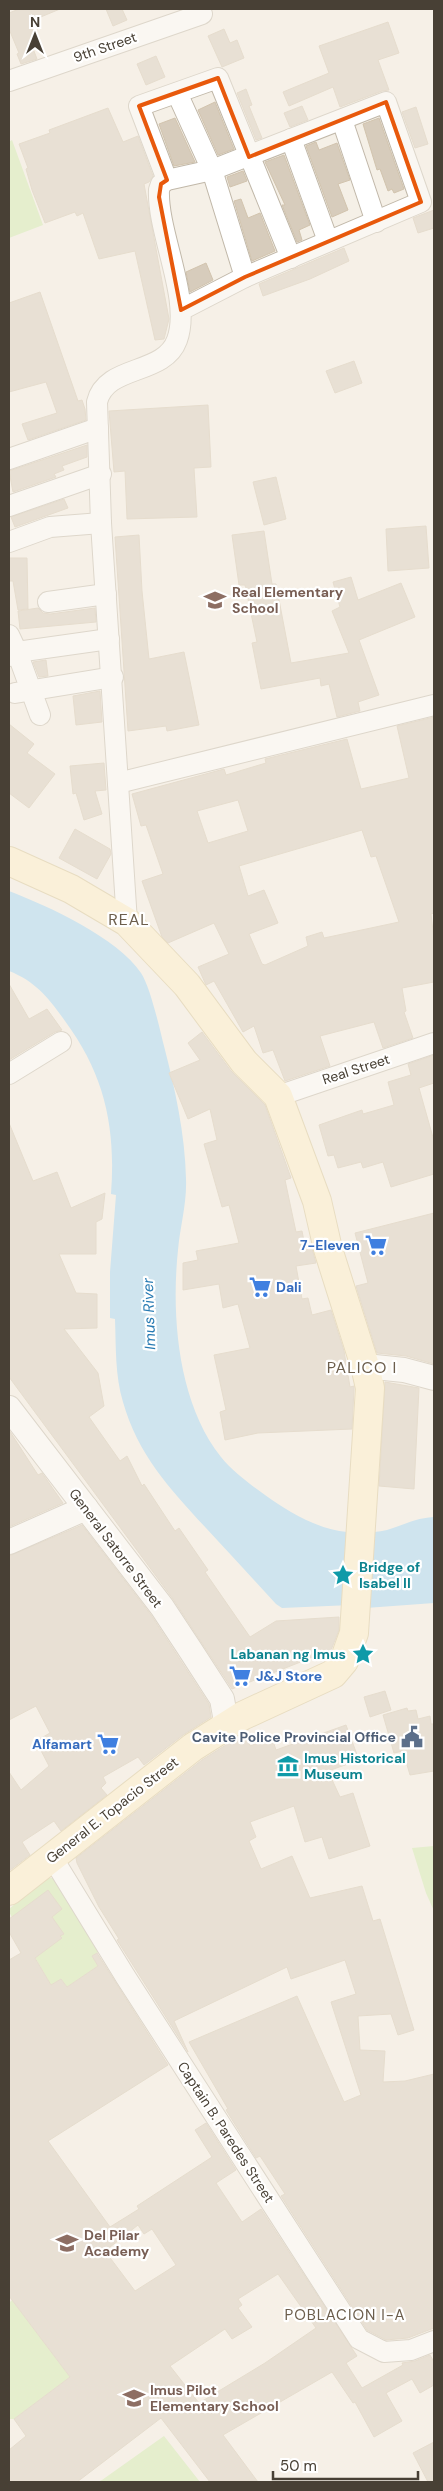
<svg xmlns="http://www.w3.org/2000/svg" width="443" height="2491" font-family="'DM Sans',sans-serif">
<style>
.green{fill:#d0ebad}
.water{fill:#a0d4f5}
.building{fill:#d7ccbc;stroke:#d2c4ae;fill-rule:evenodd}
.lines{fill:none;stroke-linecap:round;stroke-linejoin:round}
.minor-casing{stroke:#c1b8a9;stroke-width:22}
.tertiary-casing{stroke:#c1b8a9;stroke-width:26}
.secondary-casing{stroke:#d7c494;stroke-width:30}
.minor{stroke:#fff;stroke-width:20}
.tertiary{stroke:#fff;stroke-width:24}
.secondary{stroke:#fff0c7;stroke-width:28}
.marked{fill:none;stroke:#e8590c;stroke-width:4;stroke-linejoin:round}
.labels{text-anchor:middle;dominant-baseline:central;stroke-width:4.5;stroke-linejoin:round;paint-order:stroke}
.street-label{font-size:14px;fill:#484035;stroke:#fff}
.education-label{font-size:14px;font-weight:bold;fill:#785e54;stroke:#fff;text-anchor:start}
.shop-label{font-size:14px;font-weight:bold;fill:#366cbe;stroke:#fff;text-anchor:end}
.culture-label{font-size:14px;font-weight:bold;fill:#0d838f;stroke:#fff;text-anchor:start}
.service-label{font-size:14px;font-weight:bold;fill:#4e5e75;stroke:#fff;text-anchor:end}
.water-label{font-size:15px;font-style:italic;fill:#277ab2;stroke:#fff}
.neighbourhood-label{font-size:15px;letter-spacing:1px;fill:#6c5e4c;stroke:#fff}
.quarter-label{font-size:16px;letter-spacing:1px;fill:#6c5e4c;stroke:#fff}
</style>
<rect width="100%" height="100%" fill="#f5f0e7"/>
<g class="green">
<path d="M12,140L43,225L9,238V142Z"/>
<path d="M434,1846V1911L426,1893L412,1848Z"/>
<path d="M47,1878H56L102,1950L92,1956L98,1966L67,1987L61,1979L51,1985L9,1912V1909Z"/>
<path d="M12,2300L70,2377L14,2419H9V2303Z"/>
<path d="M164,2436L200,2482H97L102,2480Z"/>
</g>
<path class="water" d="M9,891C48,906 118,938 141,973C150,986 160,1030 164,1046C175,1089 185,1134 186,1179C187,1203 180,1227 178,1250C171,1316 178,1403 221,1457C233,1472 250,1484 265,1495C287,1511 319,1530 347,1532C360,1533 374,1533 387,1530C404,1525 415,1518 434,1517V1603L352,1609L351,1605L282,1608L276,1604C253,1579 230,1554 206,1528C170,1489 138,1455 123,1402C115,1376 116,1346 115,1319L110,1318V1272L116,1195L111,1194C116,1128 105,1075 65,1021C49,998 35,981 9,971Z"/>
<g class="building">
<path d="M19,9H60L31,21L40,42L32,46L37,59L21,64L17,54L19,53L9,29V13Z"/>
<path d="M106,9H122L127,20L113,26Z"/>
<path d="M388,22L399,53L378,60L389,90L382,91L340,107L333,87L289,106L283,92L329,73L319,46Z"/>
<path d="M224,29L230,43L237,40L244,58L222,67L208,36Z"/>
<path d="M156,56L165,77L146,85L137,64Z"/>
<path d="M246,89L252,105L249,106L262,138L256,140L237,93Z"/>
<path d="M215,102L234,149L218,155L198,110Z"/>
<path d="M302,106L308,120L290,127L284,113Z"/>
<path d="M416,107L428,144L415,148L402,112Z"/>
<path d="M108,108L123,142L138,136L153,176L149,182L144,184L169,319L164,339L155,340L135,251L99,259L83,213L77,216L75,212L45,223L32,190L26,169L28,168L19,144L50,133L49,130Z"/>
<path d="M175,118L195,162L174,166L159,124Z"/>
<path d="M379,118L404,189L394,193L392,189L388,191L380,169L377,170L363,124Z"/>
<path d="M316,142L319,150L337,143L350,180L338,184L348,210L332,217L306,146Z"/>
<path d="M284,155L310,225L299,230L302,240L297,242L282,205H285L265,162Z"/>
<path d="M243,171L247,181L230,187L227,177Z"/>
<path d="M241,199L248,218L260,213L275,251L252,261L234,201Z"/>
<path d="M434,210V228L418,233L413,218Z"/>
<path d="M344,248L349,261L310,279L263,296L259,284Z"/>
<path d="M206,263L213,280L190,292L186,272Z"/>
<path d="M40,292L78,401L82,400L85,409L86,420L28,440L22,424L57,413L46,382L9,392V303Z"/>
<path d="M354,361L362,383L335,393L326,371Z"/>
<path d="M208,405L211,467L194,468L197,517L127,519L125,471L114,472L109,411Z"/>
<path d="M87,445V457L62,466L64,470L54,474L56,477L13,492L9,471Z"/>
<path d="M276,477L286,519L264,525L253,482Z"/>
<path d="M64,499L68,508L15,527L11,517Z"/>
<path d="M426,526L429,568L388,571L386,529Z"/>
<path d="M264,531L272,584H276L291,663L349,653L332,611L340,607L333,582L351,577L358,600L401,583L415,617L359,640L379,695L358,702L360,711L337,717L329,684L321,686L320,678L261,689L252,643L257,642L245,585H239L232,535Z"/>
<path d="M139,535L142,591L149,659L184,652L199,725L167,731L166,726L128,731L115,537Z"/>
<path d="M9,558H27L28,609L18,610L13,581H9Z"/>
<path d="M38,608L43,613L50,614L95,608L96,622L20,629L18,611Z"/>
<path d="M46,660L48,676L39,677L33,662Z"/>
<path d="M100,691L102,722L76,725L73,696Z"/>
<path d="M434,717V913L431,914L434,939V982L402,988L406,1011L404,1012L413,1038L383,1048L374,1022L320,1036L330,1066L285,1081L273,1050L263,1053L254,1026L243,1032L214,981L206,985L198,967L229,954L214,923L168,943L162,937L142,881L163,874L146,825L141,826L132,794L224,769L226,775L266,763L265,759L347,739L361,789L409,778L397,726ZM238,800L248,831L208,843L197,811ZM362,830L371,857L376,856L399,922L324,938L322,932L306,937L308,946L265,965L262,964L249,934L278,923L264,890L248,896L239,866Z"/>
<path d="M9,724L34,744L27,753L55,774L29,808L9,793Z"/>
<path d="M104,763L106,790L95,791L102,814L84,820L76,793L73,794L70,766Z"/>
<path d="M75,829L110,849L111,854L97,879L59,858Z"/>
<path d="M9,984L29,1019L47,1009L62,1030L55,1032L9,1060Z"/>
<path d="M202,1032L231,1071L265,1105L291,1178L285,1180L296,1232L302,1231L305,1246L311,1245L316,1263L296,1266L302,1299L308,1298L312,1315L331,1310L344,1351L350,1387L354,1386V1389L352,1429L258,1433L225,1440L220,1412L226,1410L214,1355L250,1348L238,1304L223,1308L219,1284L183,1290V1263L198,1260L196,1251L239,1243L229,1205L222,1207L204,1144L217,1140L210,1109L188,1119L169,1073L200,1060L188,1043Z"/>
<path d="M434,1055V1083L419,1088L434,1141V1174L391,1187L383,1162L363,1168L361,1162L338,1168L334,1155L328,1156L319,1125L362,1110L363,1114L394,1105L388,1082L411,1075L408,1064Z"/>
<path d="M9,1123L33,1181L57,1172L71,1208L105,1193L102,1219L96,1222V1254H59L76,1293L97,1294V1328L64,1329L98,1373L104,1406L89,1417L120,1461L127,1456L142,1486L144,1484L175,1531L179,1528L208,1570L205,1572L250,1637L276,1621L339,1617V1630L331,1650L232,1689L173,1599L9,1377Z"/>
<path d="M434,1213V1364L406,1356L377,1353L356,1286L368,1283L355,1233Z"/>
<path d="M385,1382L419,1388L414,1489L379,1486Z"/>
<path d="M9,1430L38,1475L42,1473L63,1503L9,1527Z"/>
<path d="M82,1525L151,1615L209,1704L211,1717L183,1735L144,1765L138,1757L103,1777L106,1783L101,1788L107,1795L61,1831L54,1821L22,1842L30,1855L9,1871V1772L21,1790L49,1766L36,1741L50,1733L36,1706L9,1720V1556Z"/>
<path d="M385,1691L391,1710L370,1717L364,1697Z"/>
<path d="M407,1708L408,1711L416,1710L418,1719L430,1716L431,1724H434V1771L410,1775L403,1751L394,1753L383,1715Z"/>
<path d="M346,1725L359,1760L328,1771L340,1797L353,1793L370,1846L329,1859L322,1837L305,1842L294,1806L250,1822L256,1837L249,1841L261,1869L292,1856L310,1898L362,1886L373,1921L380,1919L414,2030L398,2035L391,2014L358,2016L360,2050L385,2051L383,2082L405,2081L434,2074V2328L408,2338L386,2340L367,2330L281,2196L285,2194L260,2156L256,2158L226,2110L228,2109L189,2042L297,1996L344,2102L361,2095L331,2002L356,1994L345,1960L291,1979L287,1967L174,2021L188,2052L117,1940L119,1939L99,1907L77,1863L76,1858L202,1760L245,1733L250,1746L272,1738L276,1750Z"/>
<path d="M48,1890L62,1909L52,1917L64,1934L60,1936L62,1938L35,1958L51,1985L61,1979L67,1987L98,1966L92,1956L97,1953L168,2065L48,2141L110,2227L139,2209L137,2206L212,2157L195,2130L206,2123L236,2170L216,2183L242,2222L261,2209L357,2356L346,2363L362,2388L403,2365L402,2363L415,2361L430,2355L434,2362V2385L420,2393L412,2379L386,2393L402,2421L374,2437L355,2402L353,2403L332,2372L223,2435L258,2482H210L161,2418L77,2482H9V2450L26,2436L14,2419L70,2377L9,2296V1960L21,1953L9,1932V1919ZM138,2225L144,2234L152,2229L176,2265L135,2291L105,2251ZM278,2274L316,2328L265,2363L199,2403L170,2366L225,2329L232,2339L252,2327L238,2308L242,2305L238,2299Z"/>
<path d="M434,2442V2482H428L413,2453Z"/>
</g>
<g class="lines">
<g class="minor-casing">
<g id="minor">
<path d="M9,81L202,14"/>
<path d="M177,93L212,170L245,277"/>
<path d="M342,120L376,222"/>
<path d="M291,139L328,241"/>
<path d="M167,180L139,106L218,78L291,258"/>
<path d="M9,459L98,428"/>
<path d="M9,506L101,474"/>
<path d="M9,542L50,527L101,523"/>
<path d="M48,602L106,594"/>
<path d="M9,635L17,652L109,639"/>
<path d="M9,656L17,652L40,715"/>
<path d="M15,693L113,677"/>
<path d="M118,783L434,705"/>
<path d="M127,922L101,523L97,402C106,364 164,376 177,340C192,299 157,233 159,190L161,184L167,180L212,170L386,102L421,202L245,277L181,310"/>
<path d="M9,1074L61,1042"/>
<path d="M278,1096L434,1043"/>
<path d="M52,1857L125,1976L359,2339L384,2352L411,2350L434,2341"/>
</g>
</g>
<g class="tertiary-casing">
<g id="tertiary">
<path d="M365,1366L404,1370L434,1378"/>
<path d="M9,1408L162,1607L191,1651L222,1699L225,1716L224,1727"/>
<path d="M9,1542L86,1508"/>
</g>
</g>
<g class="secondary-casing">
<path id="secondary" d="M9,861L71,889L127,922L187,985L244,1062L278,1096L317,1201L328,1249L365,1366L370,1388L354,1633L344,1661L333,1674L242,1716L193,1747L9,1891"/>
</g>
<use href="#minor" class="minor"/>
<use href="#tertiary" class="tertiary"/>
<use href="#secondary" class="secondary"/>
</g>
<path d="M0 0H443V2491H0ZM218,78L249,157L386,102L421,202L245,277L181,310L159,197L161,184L167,180L139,106Z" fill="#f5f0e7" fill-opacity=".55" fill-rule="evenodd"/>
<path class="marked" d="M218,78L249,157L386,102L421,202L245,277L181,310L159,197L161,184L167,180L139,106Z"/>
<defs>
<g id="school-bare" transform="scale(1.725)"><path d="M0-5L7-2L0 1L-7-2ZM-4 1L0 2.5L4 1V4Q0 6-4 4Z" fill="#8d6e63" stroke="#fff" stroke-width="2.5" paint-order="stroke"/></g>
<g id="supermarket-bare" transform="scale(1.725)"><path d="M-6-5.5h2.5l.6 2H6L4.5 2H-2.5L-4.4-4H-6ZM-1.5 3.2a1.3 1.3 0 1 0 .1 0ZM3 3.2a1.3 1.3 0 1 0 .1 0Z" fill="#3f7fe0" stroke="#fff" stroke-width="2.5" paint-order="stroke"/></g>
<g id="sight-bare" transform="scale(1.725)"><path d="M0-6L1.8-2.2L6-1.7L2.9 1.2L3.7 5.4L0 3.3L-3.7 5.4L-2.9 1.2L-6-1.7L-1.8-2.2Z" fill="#0f9aa8" stroke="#fff" stroke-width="2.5" paint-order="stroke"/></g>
<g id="civic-bare" transform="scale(1.725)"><path d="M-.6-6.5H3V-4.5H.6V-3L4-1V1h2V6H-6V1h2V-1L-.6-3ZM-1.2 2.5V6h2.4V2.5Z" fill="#5c6f8a" stroke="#fff" stroke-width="2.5" paint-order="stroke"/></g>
<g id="museum-bare" transform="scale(1.725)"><path d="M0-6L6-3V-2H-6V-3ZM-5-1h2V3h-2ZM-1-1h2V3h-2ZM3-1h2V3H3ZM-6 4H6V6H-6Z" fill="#0f9aa8" stroke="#fff" stroke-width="2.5" paint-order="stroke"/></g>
</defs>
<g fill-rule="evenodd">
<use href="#school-bare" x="215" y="600"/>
<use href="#supermarket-bare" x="376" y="1245"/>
<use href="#supermarket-bare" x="260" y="1287"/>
<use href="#sight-bare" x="343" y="1575"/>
<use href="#sight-bare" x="363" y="1654"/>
<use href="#supermarket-bare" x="240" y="1676"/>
<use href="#civic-bare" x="412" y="1737"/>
<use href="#supermarket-bare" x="108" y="1744"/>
<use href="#museum-bare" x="288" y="1766"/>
<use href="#school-bare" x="67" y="2243"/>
<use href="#school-bare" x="134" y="2398"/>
</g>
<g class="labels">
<g class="street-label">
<text transform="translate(105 47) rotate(-19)">9th Street</text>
<text transform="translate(356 1069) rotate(-18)">Real Street</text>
<text transform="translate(116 1548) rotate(53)">General Satorre Street</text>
<text transform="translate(112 1810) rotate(-38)">General E. Topacio Street</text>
<text transform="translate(226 2132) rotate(57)">Captain B. Paredes Street</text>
</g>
<g class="education-label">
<text x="232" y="592">Real Elementary<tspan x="232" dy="16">School</tspan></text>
<text x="84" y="2235">Del Pilar<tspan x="84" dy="16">Academy</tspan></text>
<text x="150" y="2390">Imus Pilot<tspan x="150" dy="16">Elementary School</tspan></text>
</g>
<g class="shop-label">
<text x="360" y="1245">7-Eleven</text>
<text x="276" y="1287" text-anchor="start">Dali</text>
<text x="256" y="1676" text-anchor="start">J&amp;J Store</text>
<text x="92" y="1744">Alfamart</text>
</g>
<g class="culture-label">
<text x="359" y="1567">Bridge of<tspan x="359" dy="16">Isabel II</tspan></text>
<text x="346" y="1654" text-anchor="end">Labanan ng Imus</text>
<text x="304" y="1758">Imus Historical<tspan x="304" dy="16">Museum</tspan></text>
</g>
<g class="service-label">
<text x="396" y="1737">Cavite Police Provincial Office</text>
</g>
<g class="water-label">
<text transform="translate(149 1314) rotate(-92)">Imus River</text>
</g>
<g class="neighbourhood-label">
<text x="345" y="2315">POBLACION I-A</text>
</g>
<g class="quarter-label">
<text x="129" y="919">REAL</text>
<text x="362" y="1367">PALICO I</text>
</g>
</g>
<rect width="443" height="2491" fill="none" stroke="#484035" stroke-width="20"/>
<g transform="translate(35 35)" stroke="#ffffff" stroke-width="4" paint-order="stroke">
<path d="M0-4L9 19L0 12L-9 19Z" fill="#484035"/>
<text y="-8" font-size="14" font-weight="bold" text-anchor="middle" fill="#484035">N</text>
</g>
<path d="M273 2471v8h145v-8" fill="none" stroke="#484035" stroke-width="2.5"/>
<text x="280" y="2471" font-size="15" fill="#484035" stroke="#ffffff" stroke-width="4" paint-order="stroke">50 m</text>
</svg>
